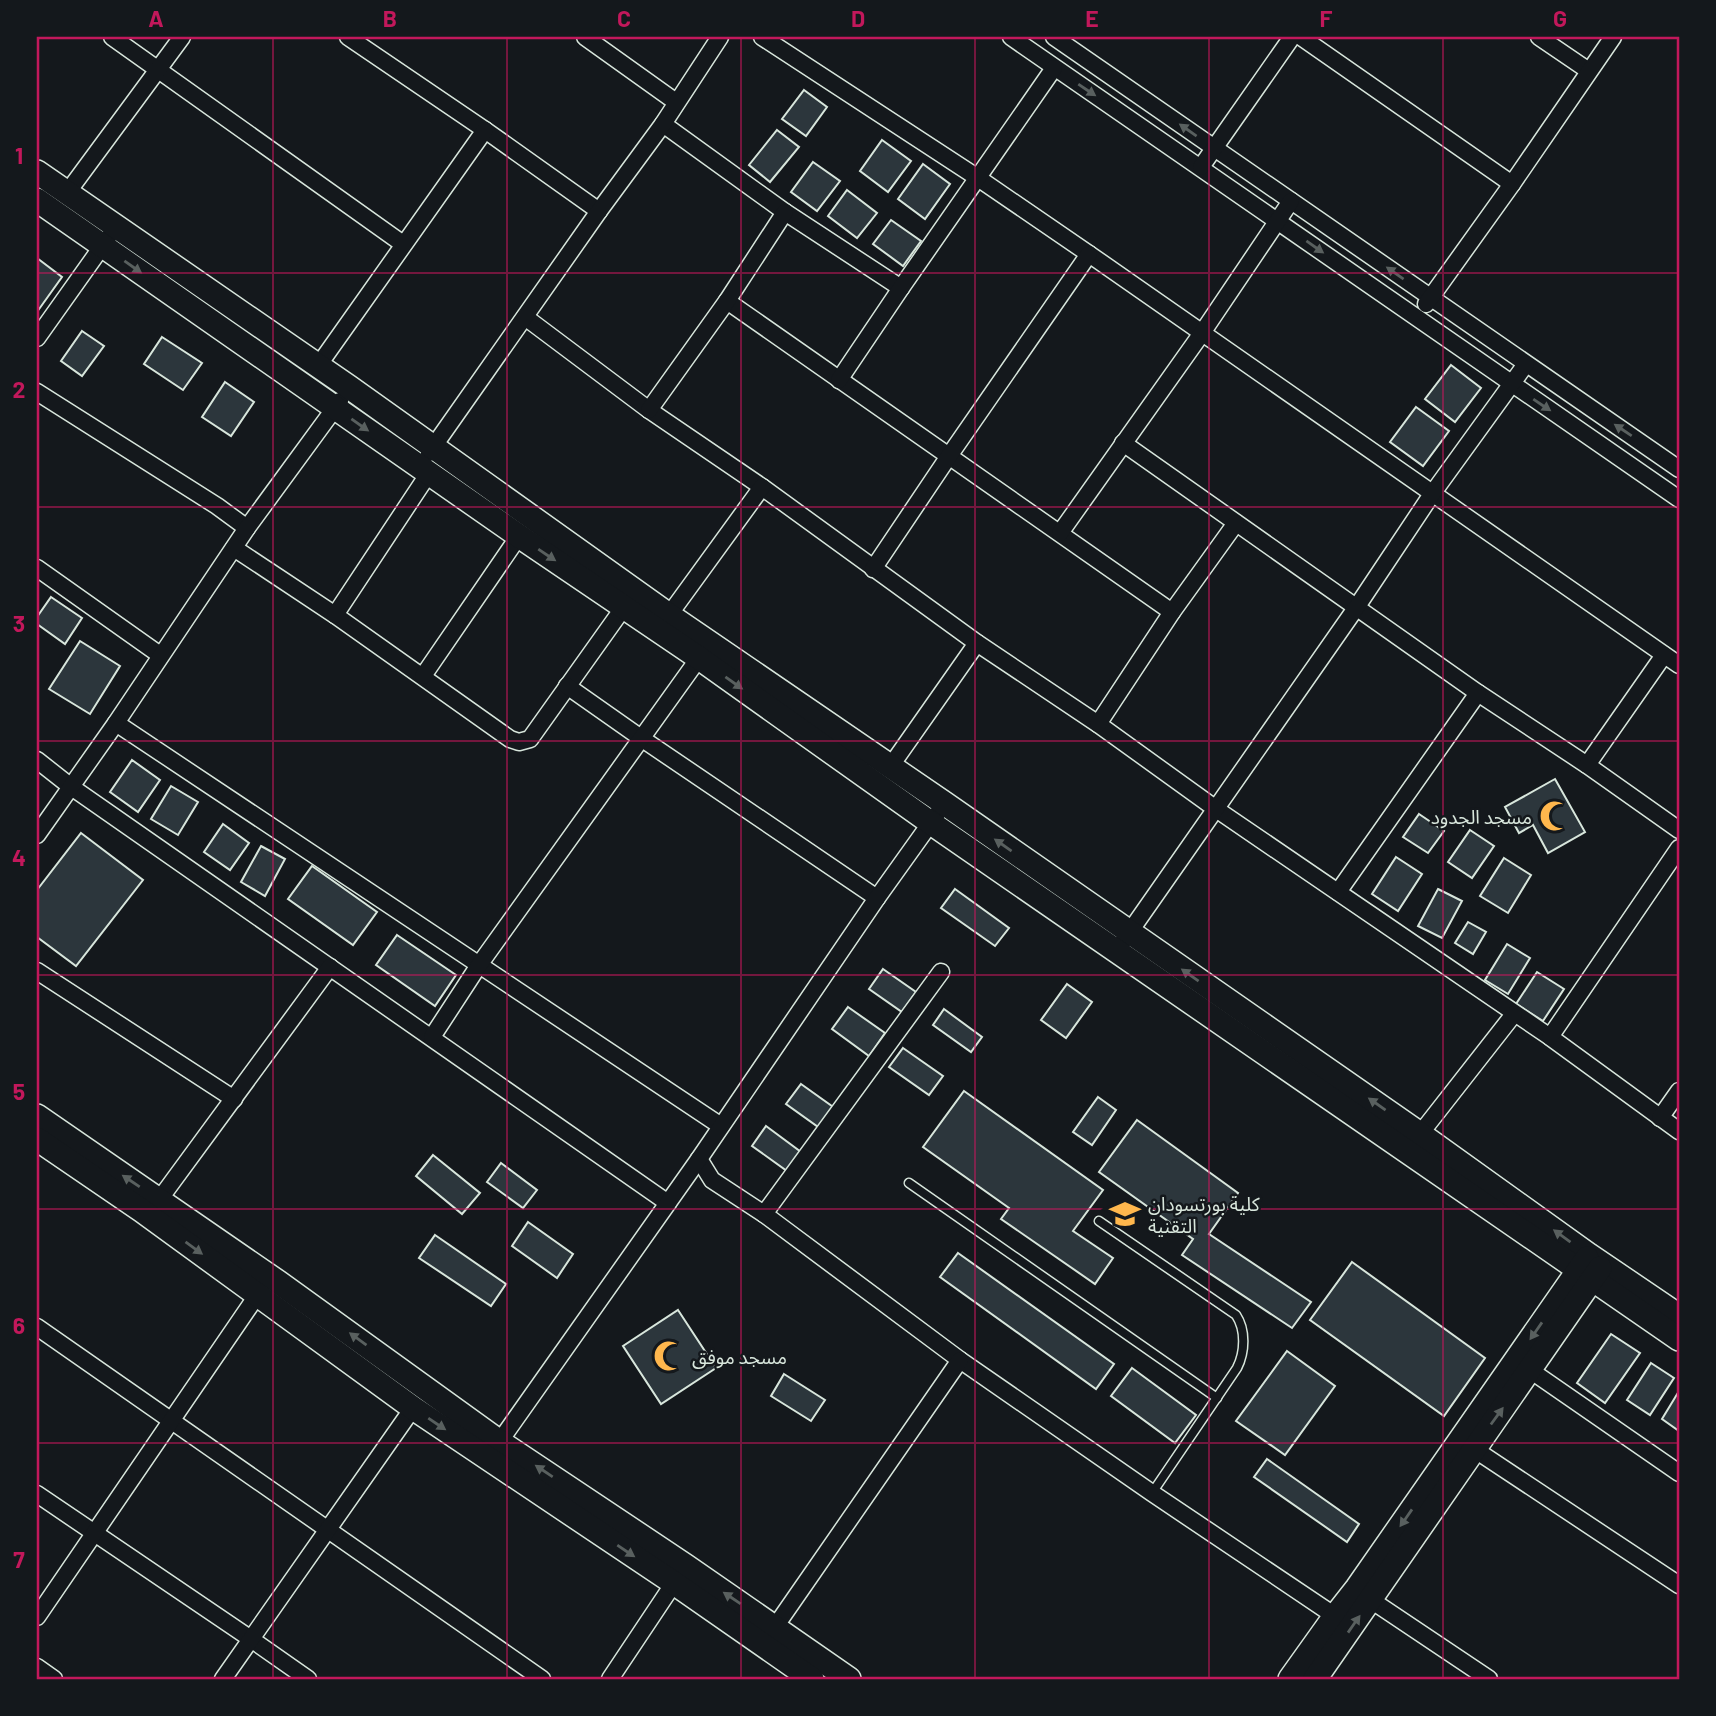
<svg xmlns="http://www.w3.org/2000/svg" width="1716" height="1716" font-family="Barlow,'Noto Sans Arabic',sans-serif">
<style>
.building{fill:#2c363c;stroke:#d8e6dc;stroke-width:2}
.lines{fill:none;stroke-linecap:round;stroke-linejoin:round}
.lane-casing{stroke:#d8e6dc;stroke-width:11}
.street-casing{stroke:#d8e6dc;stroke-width:19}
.secondary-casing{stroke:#d8e6dc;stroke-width:26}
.lane{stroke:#14181c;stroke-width:8}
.street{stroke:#14181c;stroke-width:16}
.secondary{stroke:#14181c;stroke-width:23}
.oneway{fill:#59605f}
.grid{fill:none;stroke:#c2185b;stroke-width:2;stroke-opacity:0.55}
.labels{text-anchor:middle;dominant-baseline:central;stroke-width:5;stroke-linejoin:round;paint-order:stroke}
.poi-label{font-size:19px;fill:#d8e6dc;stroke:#14181c;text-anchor:start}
.neatline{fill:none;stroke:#c2185b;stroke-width:2.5}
.grid-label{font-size:23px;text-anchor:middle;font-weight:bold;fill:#c2185b}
</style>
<rect width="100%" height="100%" fill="#14181c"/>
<g class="building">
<path d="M804,90L827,107L806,136L782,119Z"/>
<path d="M777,130L799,147L770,182L749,165Z"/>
<path d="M882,140L911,161L888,192L860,171Z"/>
<path d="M813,162L840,181L817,211L791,192Z"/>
<path d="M923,164L950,184L925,219L898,199Z"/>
<path d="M847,190L877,213L857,238L828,216Z"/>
<path d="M891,220L921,241L903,266L873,244Z"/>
<path d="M37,258L62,277L37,312Z"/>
<path d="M82,331L104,346L82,376L61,361Z"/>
<path d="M162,337L202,363L183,390L144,364Z"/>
<path d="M1451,365L1481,388L1455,422L1425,399Z"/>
<path d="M225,382L254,402L231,436L202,417Z"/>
<path d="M1416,407L1449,431L1423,466L1390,442Z"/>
<path d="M51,597L82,618L65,644L37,624V617Z"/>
<path d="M80,641L120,666L90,714L49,689Z"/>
<path d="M132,760L160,780L138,812L110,792Z"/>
<path d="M1555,779L1585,832L1548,853L1533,825L1519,833L1505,807Z"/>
<path d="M171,786L198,802L178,835L151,819Z"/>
<path d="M1419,814L1444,831L1428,853L1403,837Z"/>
<path d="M223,824L249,843L230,870L204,852Z"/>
<path d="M1470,830L1494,846L1472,878L1448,862Z"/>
<path d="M81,833L143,880L76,966L37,937V890Z"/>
<path d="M261,846L285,859L265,896L241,882Z"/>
<path d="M1396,857L1422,874L1398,911L1372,894Z"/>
<path d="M1504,858L1531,875L1508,913L1480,896Z"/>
<path d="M312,866L377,912L353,945L288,899Z"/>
<path d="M955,889L1009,928L995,946L941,908Z"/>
<path d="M1438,889L1462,901L1442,938L1418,926Z"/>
<path d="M1468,922L1486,932L1473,954L1455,943Z"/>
<path d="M397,935L456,975L435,1006L376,965Z"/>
<path d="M1507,944L1530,958L1508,994L1485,980Z"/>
<path d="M883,969L916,992L902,1012L869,989Z"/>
<path d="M1537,972L1564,989L1543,1021L1516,1004Z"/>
<path d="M1067,984L1092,1002L1066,1038L1041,1020Z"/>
<path d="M848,1007L885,1033L869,1056L832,1029Z"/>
<path d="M944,1009L982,1037L971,1052L933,1025Z"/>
<path d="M903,1048L943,1076L929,1095L889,1067Z"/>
<path d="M801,1084L836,1109L821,1129L786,1104Z"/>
<path d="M964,1091L1103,1190L1073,1231L1113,1258L1095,1284L1001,1219L1009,1208L923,1147Z"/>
<path d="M1098,1097L1116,1110L1092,1145L1073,1132Z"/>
<path d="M1137,1120L1238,1193L1209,1234L1311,1302L1292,1328L1182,1255L1193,1239L1099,1172Z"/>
<path d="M766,1126L801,1152L787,1171L752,1146Z"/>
<path d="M433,1155L480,1193L462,1214L416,1176Z"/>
<path d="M501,1163L537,1190L523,1208L487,1182Z"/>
<path d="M528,1222L573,1254L557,1278L512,1246Z"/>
<path d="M435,1235L506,1284L491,1306L419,1258Z"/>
<path d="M958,1253L1114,1364L1096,1389L940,1277Z"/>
<path d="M1352,1262L1485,1358L1444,1416L1310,1320Z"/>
<path d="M678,1310L716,1368L661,1404L623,1346Z"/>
<path d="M1611,1334L1640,1353L1605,1403L1577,1383Z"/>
<path d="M1287,1351L1335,1386L1285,1455L1236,1421Z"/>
<path d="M1651,1363L1674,1378L1650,1415L1627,1400Z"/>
<path d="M1132,1368L1196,1415L1175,1443L1111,1396Z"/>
<path d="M784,1374L825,1400L811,1421L771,1396Z"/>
<path d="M1679,1391V1431L1662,1419Z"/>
<path d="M1267,1459L1359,1524L1347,1542L1254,1477Z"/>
</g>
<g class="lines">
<g class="lane-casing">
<g id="lane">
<path d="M909,1183L1217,1398"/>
<path d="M1099,1221L1236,1315C1246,1330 1245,1352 1237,1368L1152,1493"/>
</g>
</g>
<g class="street-casing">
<g id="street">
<path d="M112,37L403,244"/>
<path d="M348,37L485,130L599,211"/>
<path d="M585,37L676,102"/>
<path d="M762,37L978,178L1089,254L1679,665"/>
<path d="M1011,37L1679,499"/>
<path d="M1054,37L1679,469"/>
<path d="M1301,37L1512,184"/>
<path d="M1539,37L1589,71"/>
<path d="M663,124L785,212L901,288"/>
<path d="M1201,167L1292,37"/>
<path d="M67,193L182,37"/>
<path d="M727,301L1172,612"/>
<path d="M1426,304L1512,184L1613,37"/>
<path d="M525,317L649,410L762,487L977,643L1098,724L1216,809L1550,1037L1679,1131"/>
<path d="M37,338L108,238"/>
<path d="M318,366L485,130"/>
<path d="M839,380L901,288L1054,68"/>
<path d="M37,392L217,506L247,528"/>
<path d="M649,410L727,301L785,212"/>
<path d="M1123,443L1478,693L1587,765L1679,830"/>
<path d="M429,453L599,211L663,124L720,37"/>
<path d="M1060,533L1202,333L1291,201"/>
<path d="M234,548L335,615L510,739L519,742L530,739L624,607"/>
<path d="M37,568L160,655"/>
<path d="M873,569L949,456L1089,254"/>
<path d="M335,615L429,473"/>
<path d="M669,615L762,487"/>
<path d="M423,676L519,536"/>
<path d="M567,686L641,738L877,898"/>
<path d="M116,723L721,1126"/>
<path d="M1098,724L1172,612L1236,523"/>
<path d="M37,760L70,786L668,1203"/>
<path d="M1587,765L1664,655"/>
<path d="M890,767L977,643"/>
<path d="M37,835L116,723L247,528L340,401"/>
<path d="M1338,892L1478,693"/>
<path d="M1117,950L1356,608L1432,494L1526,364"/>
<path d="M37,971L234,1099"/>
<path d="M432,1037L479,965L699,658"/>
<path d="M1550,1037L1679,848"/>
<path d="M1660,1118L1679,1091"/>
<path d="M1420,1134L1514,1014"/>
<path d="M699,1159L712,1180L764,1214L960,1360L1152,1493L1335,1616"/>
<path d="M159,1200L330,967"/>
<path d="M764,1214L941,972"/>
<path d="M37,1327L542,1679"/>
<path d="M1530,1370L1679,1473"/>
<path d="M495,1448L699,1159L877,898L937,814"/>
<path d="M1474,1449L1679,1585"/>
<path d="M37,1494L251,1639L308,1679"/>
<path d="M1371,1600L1489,1679"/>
<path d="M37,1617L258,1294"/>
<path d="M775,1627L960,1360"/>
<path d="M37,1667L54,1679"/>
<path d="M223,1679L413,1408"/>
<path d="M610,1679L678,1577"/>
</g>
</g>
<g class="secondary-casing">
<g id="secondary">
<path d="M37,172L349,387L669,615L944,803L1420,1134L1589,1255L1679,1316"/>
<path d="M37,200L519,536L699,658L931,823L1679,1339"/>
<path d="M37,1116L278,1282L500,1442L686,1566L849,1679"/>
<path d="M37,1139L141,1210L413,1408L674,1583L812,1679"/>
<path d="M1290,1679L1335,1616L1357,1588L1587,1258"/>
<path d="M1315,1679L1600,1268"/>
</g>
</g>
<use href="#lane" class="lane"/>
<use href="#street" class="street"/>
<use href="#secondary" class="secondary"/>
</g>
<defs><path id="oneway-solid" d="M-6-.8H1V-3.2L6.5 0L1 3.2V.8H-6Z" transform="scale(1.75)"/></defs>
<g class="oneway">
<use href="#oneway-solid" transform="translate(1087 90) rotate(34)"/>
<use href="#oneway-solid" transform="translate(1188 130) rotate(-145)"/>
<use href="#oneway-solid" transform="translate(1315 247) rotate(35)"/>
<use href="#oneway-solid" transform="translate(133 267) rotate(35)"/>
<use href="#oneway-solid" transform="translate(1395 273) rotate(-145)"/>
<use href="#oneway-solid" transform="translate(1542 405) rotate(34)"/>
<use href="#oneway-solid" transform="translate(360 425) rotate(35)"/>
<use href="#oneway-solid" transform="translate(1623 430) rotate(-146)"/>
<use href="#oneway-solid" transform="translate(547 555) rotate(34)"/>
<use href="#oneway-solid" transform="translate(734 683) rotate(35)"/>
<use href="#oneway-solid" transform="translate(1003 845) rotate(-145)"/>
<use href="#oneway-solid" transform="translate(1190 975) rotate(-145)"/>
<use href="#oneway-solid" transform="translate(1377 1104) rotate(-145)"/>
<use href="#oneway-solid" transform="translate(131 1181) rotate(-146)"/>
<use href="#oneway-solid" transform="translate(1562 1236) rotate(-144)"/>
<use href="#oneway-solid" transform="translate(194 1248) rotate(36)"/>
<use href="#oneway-solid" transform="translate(1536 1331) rotate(125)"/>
<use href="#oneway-solid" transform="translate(358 1339) rotate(-144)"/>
<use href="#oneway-solid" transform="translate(1497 1416) rotate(-54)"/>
<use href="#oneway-solid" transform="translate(437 1424) rotate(34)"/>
<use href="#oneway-solid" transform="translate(544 1471) rotate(-146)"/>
<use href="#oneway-solid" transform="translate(1406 1518) rotate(125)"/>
<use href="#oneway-solid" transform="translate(626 1551) rotate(34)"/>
<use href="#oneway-solid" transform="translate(732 1598) rotate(-146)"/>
<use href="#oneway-solid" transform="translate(1354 1624) rotate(-55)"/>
</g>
<path class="grid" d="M273,37V1679M507,37V1679M741,37V1679M975,37V1679M1209,37V1679M1443,37V1679M37,273H1679M37,507H1679M37,741H1679M37,975H1679M37,1209H1679M37,1443H1679"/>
<defs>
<g id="mosque-bare" transform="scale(2.415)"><path d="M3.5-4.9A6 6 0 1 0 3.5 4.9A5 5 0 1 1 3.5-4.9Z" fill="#ffb74d" stroke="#14181c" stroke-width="2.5" paint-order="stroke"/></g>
<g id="university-bare" transform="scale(2.415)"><path d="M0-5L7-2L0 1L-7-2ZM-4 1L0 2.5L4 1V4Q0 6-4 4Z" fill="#ffb74d" stroke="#14181c" stroke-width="2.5" paint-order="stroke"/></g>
</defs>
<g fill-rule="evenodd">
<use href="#mosque-bare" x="1555" y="816"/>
<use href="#university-bare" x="1125" y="1214"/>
<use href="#mosque-bare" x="669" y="1356"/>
</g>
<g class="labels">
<g class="poi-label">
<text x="1532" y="816" text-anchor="end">مسجد الجدود</text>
<text x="1148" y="1203">كلية بورتسودان<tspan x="1148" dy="22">التقنية</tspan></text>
<text x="692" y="1356">مسجد موفق</text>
</g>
</g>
<rect width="1716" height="1716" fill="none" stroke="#14181c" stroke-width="77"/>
<rect x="38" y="38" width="1640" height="1640" class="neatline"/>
<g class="grid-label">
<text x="156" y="27">A</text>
<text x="390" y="27">B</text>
<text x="624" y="27">C</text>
<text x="858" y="27">D</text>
<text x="1092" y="27">E</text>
<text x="1326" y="27">F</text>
<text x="1560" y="27">G</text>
<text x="19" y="164">1</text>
<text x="19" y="398">2</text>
<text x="19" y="632">3</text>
<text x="19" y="866">4</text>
<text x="19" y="1100">5</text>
<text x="19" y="1334">6</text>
<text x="19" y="1568">7</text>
</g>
</svg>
